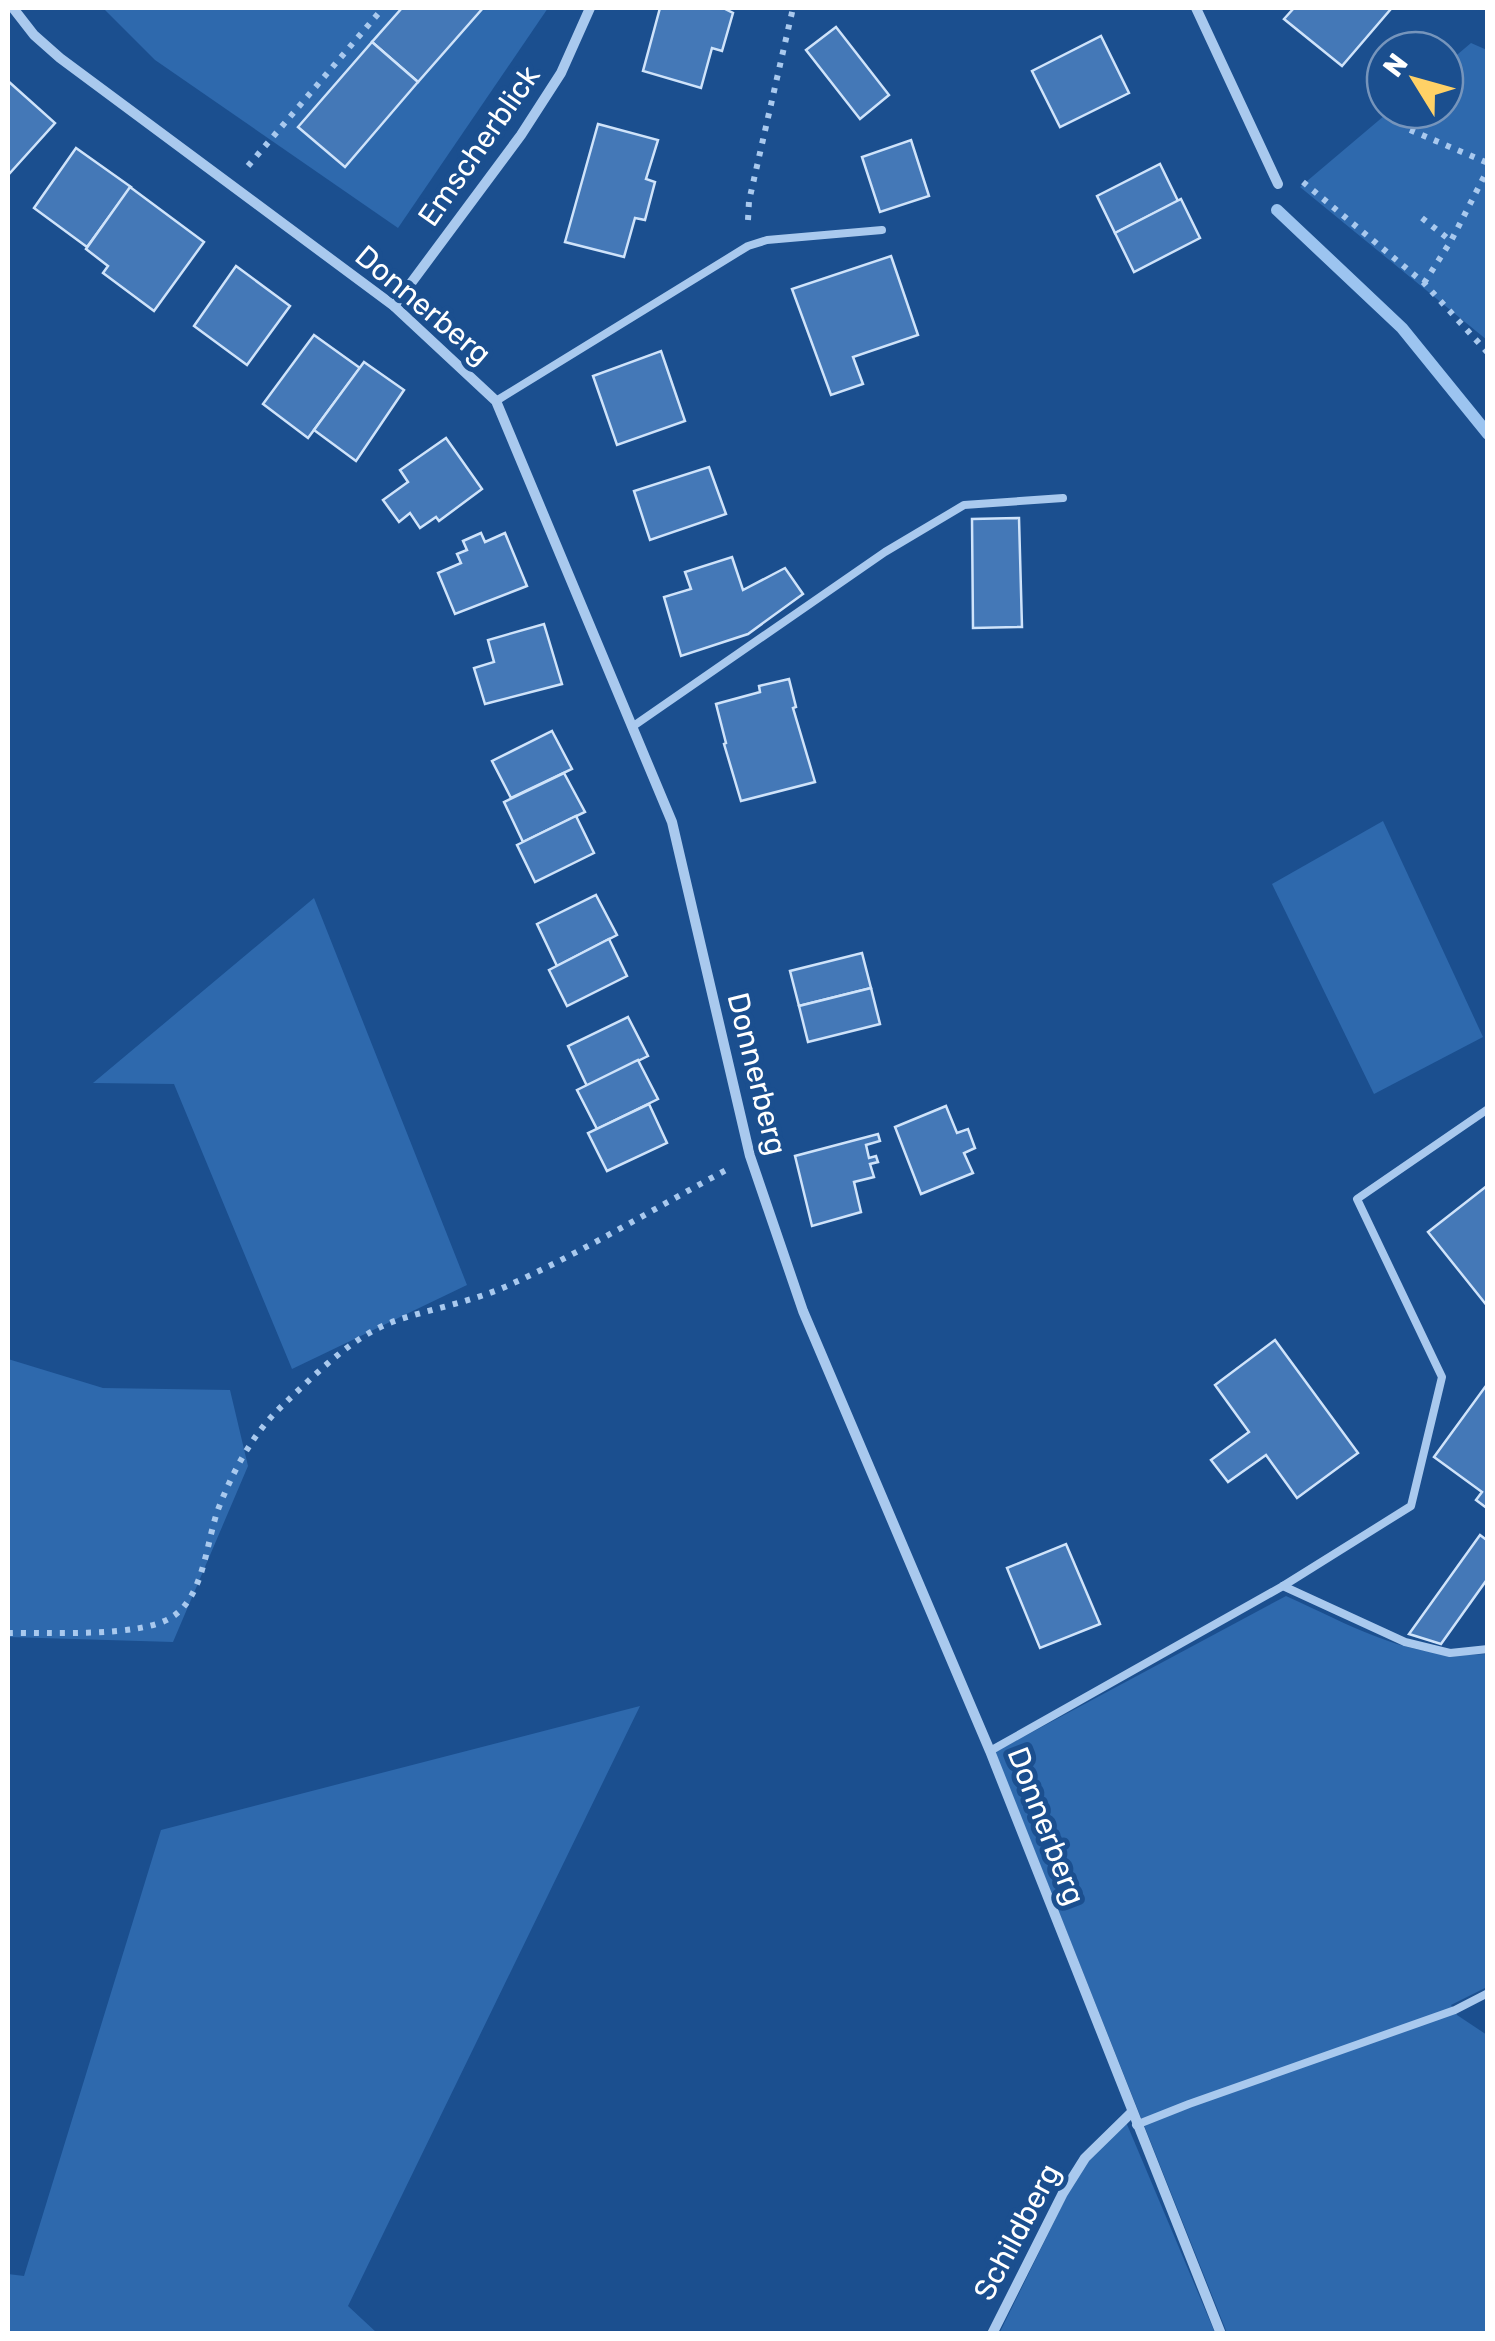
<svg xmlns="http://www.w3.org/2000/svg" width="1495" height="2341" font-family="Rubik,sans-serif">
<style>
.green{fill:#2e69ad}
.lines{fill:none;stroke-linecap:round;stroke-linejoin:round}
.stream{stroke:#9cc4f0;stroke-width:12}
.building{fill:#4478b7;stroke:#cfe3fa;stroke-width:2.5}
.path{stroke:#a9c9ee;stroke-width:6;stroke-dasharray:5 8;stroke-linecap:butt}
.service{stroke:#a9c9ee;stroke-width:8}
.minor{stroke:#a9c9ee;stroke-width:10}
.labels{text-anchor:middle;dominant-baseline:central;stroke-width:10;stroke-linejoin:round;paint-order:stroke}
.street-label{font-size:30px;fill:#fff;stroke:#1b4f8f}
</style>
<rect width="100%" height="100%" fill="#1b4f8f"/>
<g class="green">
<path d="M103,8H548L398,228L155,60Z"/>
<path d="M1471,43L1487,50V340L1300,187L1391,110H1445V65Z"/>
<path d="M1383,821L1483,1037L1374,1094L1272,884Z"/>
<path d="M314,898L467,1285L292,1369L174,1084L93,1083Z"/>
<path d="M8,1359L103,1388L230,1390L248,1466L173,1642L8,1637Z"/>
<path d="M1286,1596C1357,1628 1407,1660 1487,1654V1987L1451,2005L1457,2015L1487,2035V2333H1227L995,1752Z"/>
<path d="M640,1706L348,2306L377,2333H8V2274L24,2276L161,1830Z"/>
<path d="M1126,2122L1215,2333L999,2334L1083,2163Z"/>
</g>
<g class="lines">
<path class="stream" d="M1277,210L1402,328L1488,434"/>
</g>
<g class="building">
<path d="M402,8H483L418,82L372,42Z"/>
<path d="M660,8H723L733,13L722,51L712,48L701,88L643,71Z"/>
<path d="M1294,8H1387L1390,10L1342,66L1284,19Z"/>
<path d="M836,27L889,95L860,119L806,50Z"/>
<path d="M1101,36L1129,93L1060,127L1032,71Z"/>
<path d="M372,42L418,82L345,167L298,127Z"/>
<path d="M8,81L55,123L10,173L8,171Z"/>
<path d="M598,124L658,140L646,179L655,182L645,220L635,218L624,257L565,242Z"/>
<path d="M911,140L929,196L880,212L862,157Z"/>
<path d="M76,148L131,187L87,247L34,208Z"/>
<path d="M1160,164L1178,201L1115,233L1097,196Z"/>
<path d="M130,187L204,242L154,311L103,273L108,266L86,249Z"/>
<path d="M1181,199L1200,238L1134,272L1115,233Z"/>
<path d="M891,256L918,335L853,357L863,384L831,395L792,289Z"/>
<path d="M236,266L290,306L247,365L194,326Z"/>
<path d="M314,335L360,368L308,438L263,404Z"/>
<path d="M661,351L685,421L617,445L593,376Z"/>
<path d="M364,362L404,390L356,461L314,430Z"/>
<path d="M446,438L482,489L439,521L436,517L420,528L410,513L399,522L383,500L408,482L400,470Z"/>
<path d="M709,467L726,514L650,540L634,491Z"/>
<path d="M1019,518L1022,627L973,628L972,519Z"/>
<path d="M481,533L485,542L505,533L527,586L455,614L438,573L461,563L457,554L467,550L463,541Z"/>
<path d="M732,557L743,590L785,568L803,594L748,634L681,656L664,597L691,589L685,572Z"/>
<path d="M544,624L562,684L485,704L474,668L494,662L488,640Z"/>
<path d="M789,679L796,707L793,708L815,782L741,801L724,744L726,743L716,704L760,692L759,686Z"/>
<path d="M552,731L572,769L511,798L492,761Z"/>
<path d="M564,773L585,812L523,842L504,802Z"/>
<path d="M576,816L594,853L535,882L517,845Z"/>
<path d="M596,895L617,935L557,966L537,924Z"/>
<path d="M609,939L627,976L567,1006L549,970Z"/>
<path d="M862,953L871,988L799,1006L790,971Z"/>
<path d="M871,988L880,1024L808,1042L799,1006Z"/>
<path d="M628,1017L648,1056L587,1086L568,1046Z"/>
<path d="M638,1060L658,1099L597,1129L577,1090Z"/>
<path d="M649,1104L667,1143L607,1171L588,1133Z"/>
<path d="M946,1106L957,1133L968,1129L975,1148L964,1153L973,1173L921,1194L895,1127Z"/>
<path d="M878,1134L880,1141L866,1145L869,1158L876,1156L878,1162L870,1164L874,1177L854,1182L861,1212L812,1226L795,1156Z"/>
<path d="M1488,1185V1307L1428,1232Z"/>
<path d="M1275,1340L1358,1453L1297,1498L1266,1455L1228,1482L1211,1460L1249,1432L1215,1385Z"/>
<path d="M1488,1383V1509L1476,1500L1482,1492L1434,1457Z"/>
<path d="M1480,1535L1488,1541V1578L1441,1644L1409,1634Z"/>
<path d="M1066,1544L1100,1624L1040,1648L1007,1568Z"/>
</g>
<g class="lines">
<g class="path">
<path d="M1410,130L1488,163"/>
<path d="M248,166L383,8"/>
<path d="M1303,182L1424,283L1488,353"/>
<path d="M1422,218L1451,241"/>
<path d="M748,220L749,201L793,8"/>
<path d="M1424,283L1451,241L1488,169"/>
<path d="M8,1633C48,1632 140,1638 172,1617C205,1596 206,1540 219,1507C234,1469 253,1433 283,1405C316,1374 354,1334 398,1320C434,1308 471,1302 507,1286C583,1252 655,1208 728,1169"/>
</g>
<g class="service">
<path d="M496,401L748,246L767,240L882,230"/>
<path d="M632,727L885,552L964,505L1063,498"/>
<path d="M1283,1586L1405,1642L1450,1653L1488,1649"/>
<path d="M990,1751L1283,1586L1411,1506L1442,1377L1357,1199L1488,1109"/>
<path d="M1136,2125L1189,2104L1455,2010L1488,1993"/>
</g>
<g class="minor">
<path d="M13,8L34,35L60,58L394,306L496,401L672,822L750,1156L803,1311L990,1751L1221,2334"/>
<path d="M1196,8L1278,184"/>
<path d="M394,306L521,135L561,73L590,8"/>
<path d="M992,2334L1063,2193L1085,2158L1131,2113"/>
</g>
</g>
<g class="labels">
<g class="street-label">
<text transform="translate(479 146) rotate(-55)">Emscherblick</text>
<text transform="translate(423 305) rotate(40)">Donnerberg</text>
<text transform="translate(757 1074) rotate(76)">Donnerberg</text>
<text transform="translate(1046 1826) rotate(69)">Donnerberg</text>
<text transform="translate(1017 2232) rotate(-62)">Schildberg</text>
</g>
</g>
<rect width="1495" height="2341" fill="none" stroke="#ffffff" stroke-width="20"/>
<g transform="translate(1415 80) rotate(307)"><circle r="48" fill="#1b4f8f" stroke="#7695bc" stroke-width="2.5"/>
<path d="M0-8L18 38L0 25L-18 38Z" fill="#ffd166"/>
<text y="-15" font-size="28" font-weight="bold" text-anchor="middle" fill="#ffffff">N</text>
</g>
</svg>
